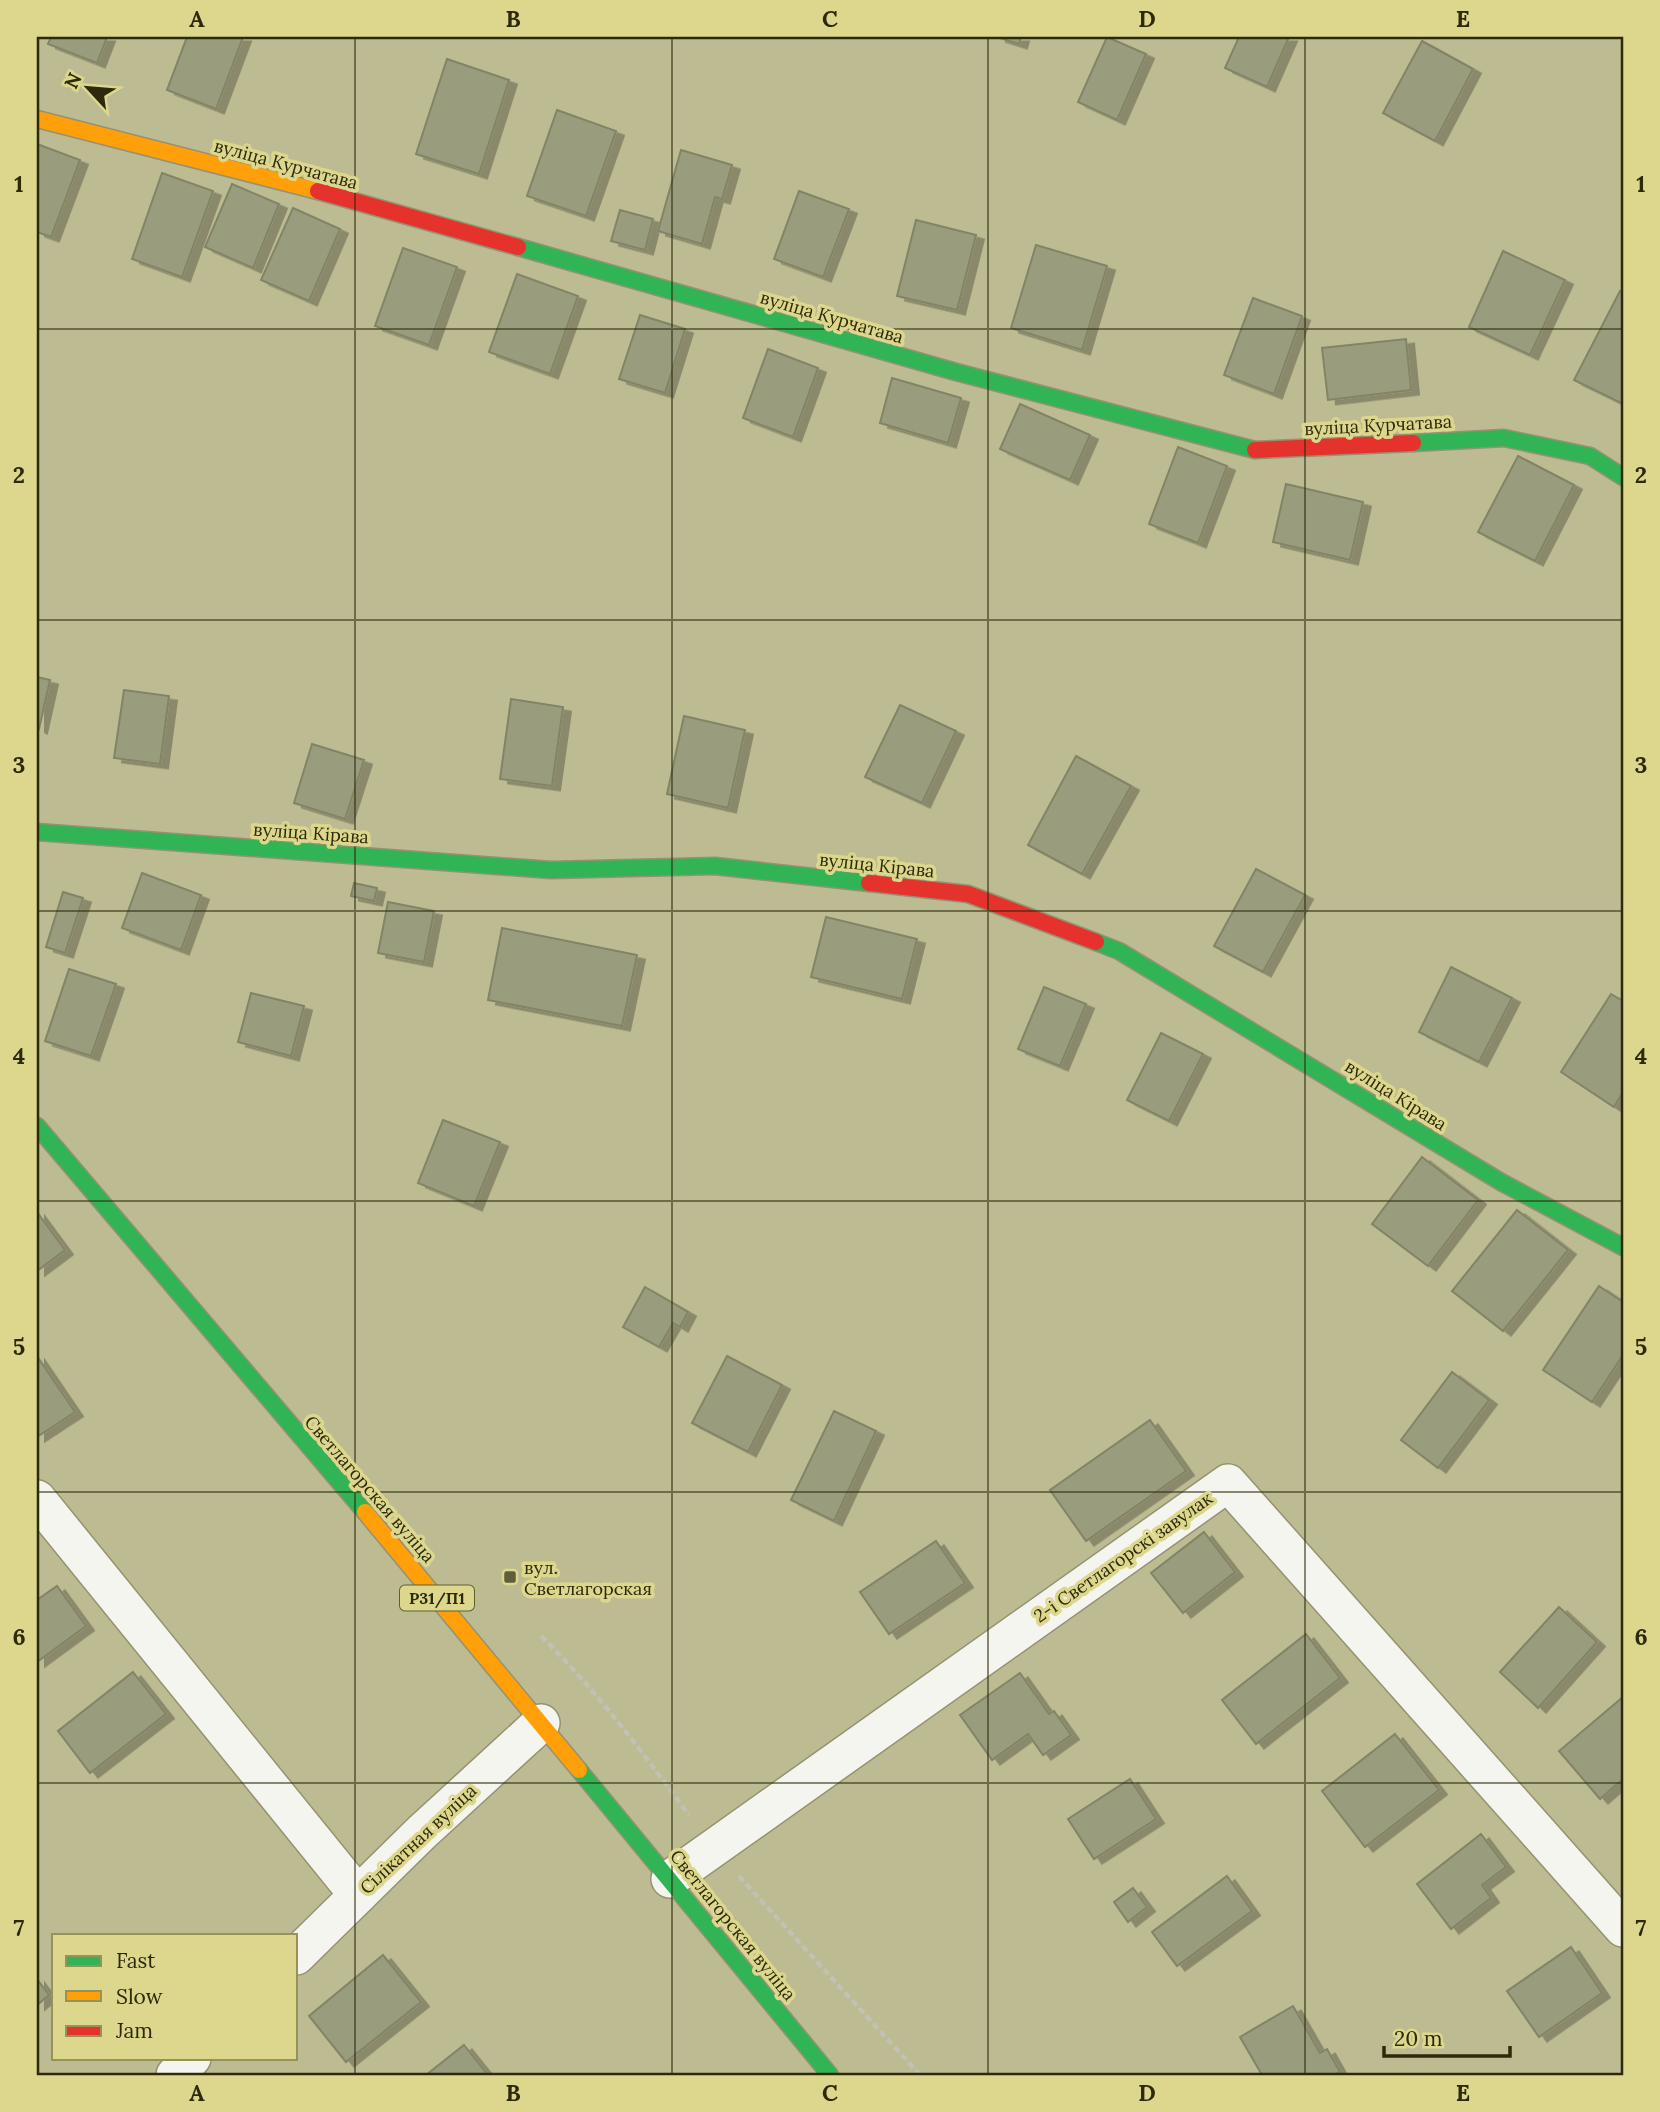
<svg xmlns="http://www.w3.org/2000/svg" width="1660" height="2112" font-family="Lora,serif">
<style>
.building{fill:#999d7e;stroke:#818565;stroke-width:2;filter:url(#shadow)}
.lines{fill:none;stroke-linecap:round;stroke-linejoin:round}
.street-casing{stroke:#949271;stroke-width:40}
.fast-casing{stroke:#949271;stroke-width:19}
.slow-casing{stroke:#949271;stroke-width:19}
.jam-casing{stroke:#949271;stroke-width:19}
.path{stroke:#c1c1b4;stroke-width:4.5;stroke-dasharray:7 3.5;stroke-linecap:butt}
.street{stroke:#f5f5ef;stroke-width:37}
.fast{stroke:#30b455;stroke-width:16}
.slow{stroke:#ff9f0a;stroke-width:16}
.jam{stroke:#e5322d;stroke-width:16}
.grid{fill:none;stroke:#2c2a0b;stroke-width:2;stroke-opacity:0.55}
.poi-dot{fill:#5f5d3a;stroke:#dcd78d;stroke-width:2.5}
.labels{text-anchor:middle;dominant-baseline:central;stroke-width:7;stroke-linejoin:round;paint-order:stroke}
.shield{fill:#dcd78d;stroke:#615e32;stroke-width:2}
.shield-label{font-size:16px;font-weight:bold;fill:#2c2a0b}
.street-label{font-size:18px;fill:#2c2a0b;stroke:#dcd78d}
.poi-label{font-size:18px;fill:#2c2a0b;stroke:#dcd78d;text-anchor:start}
.neatline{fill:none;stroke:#2c2a0b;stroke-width:2.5}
.grid-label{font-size:23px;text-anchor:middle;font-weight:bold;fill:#2c2a0b}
</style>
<defs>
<filter id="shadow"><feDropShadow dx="8" dy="4.5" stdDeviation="0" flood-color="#0004"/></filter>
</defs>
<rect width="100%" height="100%" fill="#bdbb92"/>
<g class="building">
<path d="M51,37H107L97,63L48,44Z"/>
<path d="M187,37H243L216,109L167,90Z"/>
<path d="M997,37H1021L1019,44Z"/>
<path d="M1107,37L1146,54L1117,120L1078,102Z"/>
<path d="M1239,37H1289L1267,87L1225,68Z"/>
<path d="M1422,41L1473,69L1435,141L1383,113Z"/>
<path d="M447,59L509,80L479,174L416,154Z"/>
<path d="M557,110L616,131L586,216L527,196Z"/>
<path d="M37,144L80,160L51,237L37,232Z"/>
<path d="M681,150L732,165L722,199L715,197L702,244L658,231Z"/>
<path d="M162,173L213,191L182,277L132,259Z"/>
<path d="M232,184L279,204L253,268L205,247Z"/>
<path d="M799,191L849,209L823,277L774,259Z"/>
<path d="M293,208L340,229L309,301L261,280Z"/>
<path d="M620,210L653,219L645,250L611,241Z"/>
<path d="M916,220L976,235L957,310L897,296Z"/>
<path d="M1036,245L1107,266L1082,350L1011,328Z"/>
<path d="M403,248L457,267L429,345L375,326Z"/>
<path d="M1503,251L1565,280L1530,355L1469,327Z"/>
<path d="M517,274L578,296L550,374L489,352Z"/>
<path d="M1620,291L1623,293V404L1574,380Z"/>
<path d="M1253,298L1302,316L1274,394L1224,375Z"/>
<path d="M640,315L685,329L665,393L619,379Z"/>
<path d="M1406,339L1411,390L1328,400L1322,348Z"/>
<path d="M768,349L818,368L793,437L743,418Z"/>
<path d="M892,378L961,398L948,443L880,423Z"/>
<path d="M1020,404L1090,435L1070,480L1000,449Z"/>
<path d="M1178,447L1227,466L1198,543L1149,524Z"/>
<path d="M1518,456L1574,485L1535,561L1478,532Z"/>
<path d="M1286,484L1363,502L1350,560L1273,542Z"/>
<path d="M37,677L50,680L39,729L37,728Z"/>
<path d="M124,690L169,696L160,764L114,758Z"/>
<path d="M511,699L563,707L552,786L500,779Z"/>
<path d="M900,705L956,731L922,803L865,777Z"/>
<path d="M684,716L745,730L728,808L667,794Z"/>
<path d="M312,744L364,760L345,819L294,803Z"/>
<path d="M1076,756L1131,786L1082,874L1028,845Z"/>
<path d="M1256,869L1305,895L1263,972L1214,946Z"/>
<path d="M142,873L201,895L181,950L122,928Z"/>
<path d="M354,883L377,888L374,901L351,896Z"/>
<path d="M63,892L83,898L65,953L46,947Z"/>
<path d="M388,902L434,911L424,962L378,953Z"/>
<path d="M826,917L917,939L902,999L811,977Z"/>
<path d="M502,928L637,955L622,1026L488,1000Z"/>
<path d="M1451,967L1512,998L1479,1062L1419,1032Z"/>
<path d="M69,969L116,984L91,1056L45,1041Z"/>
<path d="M1044,987L1086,1004L1060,1066L1018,1049Z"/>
<path d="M251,993L304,1006L291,1056L238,1042Z"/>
<path d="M1611,994L1623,1001V1092L1614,1107L1561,1072Z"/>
<path d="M1161,1033L1203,1054L1169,1121L1127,1100Z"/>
<path d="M443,1120L500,1142L474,1206L418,1183Z"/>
<path d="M1422,1157L1478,1200L1428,1266L1372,1224Z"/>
<path d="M1517,1210L1568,1250L1503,1331L1452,1291Z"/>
<path d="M37,1212L65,1250L37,1271Z"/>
<path d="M1599,1286L1623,1302V1355L1592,1402L1543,1370Z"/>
<path d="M645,1287L688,1312L680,1327L673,1323L659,1347L623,1327Z"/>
<path d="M37,1356L75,1412L37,1437Z"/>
<path d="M727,1356L782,1385L748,1452L692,1423Z"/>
<path d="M1452,1372L1489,1400L1438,1468L1401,1440Z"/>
<path d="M834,1411L876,1431L834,1521L791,1500Z"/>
<path d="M1150,1420L1186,1471L1086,1541L1050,1490Z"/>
<path d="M1204,1532L1235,1572L1183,1613L1151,1573Z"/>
<path d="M936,1541L965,1583L889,1634L860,1592Z"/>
<path d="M57,1586L86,1626L37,1662V1600Z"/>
<path d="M1559,1607L1597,1642L1538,1708L1500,1672Z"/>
<path d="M1306,1634L1340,1678L1256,1744L1222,1700Z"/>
<path d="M133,1672L166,1714L90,1773L58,1731Z"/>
<path d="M1020,1673L1049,1714L1054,1711L1071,1735L1043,1755L1028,1734L992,1760L960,1715Z"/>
<path d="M1623,1697V1779L1600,1799L1559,1751Z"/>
<path d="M1395,1734L1439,1790L1365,1847L1322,1791Z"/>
<path d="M1130,1779L1156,1819L1094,1859L1068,1819Z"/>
<path d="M1481,1834L1506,1867L1482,1885L1491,1898L1451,1929L1417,1884Z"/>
<path d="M1227,1876L1252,1911L1177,1966L1152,1932Z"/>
<path d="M1133,1888L1147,1907L1128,1922L1114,1902Z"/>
<path d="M1571,1947L1602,1993L1539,2037L1507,1991Z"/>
<path d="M383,1955L421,2002L346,2062L309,2016Z"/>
<path d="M37,1979L49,1995L37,2005Z"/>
<path d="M1293,2006L1320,2053L1327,2049L1340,2072L1333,2075H1262L1240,2037Z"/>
<path d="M464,2045L488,2075H426Z"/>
</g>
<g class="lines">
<g class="street-casing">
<g id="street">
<path d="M37,1499L358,1895"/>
<path d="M670,1879L1228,1483L1623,1928"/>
<path d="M296,1956L421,1833L541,1723"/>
<path d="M175,2075L192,2058"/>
</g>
</g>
<g class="fast-casing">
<g id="fast">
<path d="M518,247L956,372L1255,450"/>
<path d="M1413,443L1504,438L1590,456L1623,477"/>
<path d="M37,832L551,870L715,866L869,883"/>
<path d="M1096,942L1119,951L1501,1182L1623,1247"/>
<path d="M37,1126L365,1512"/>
<path d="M579,1770L830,2075"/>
</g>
</g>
<g class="slow-casing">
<g id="slow">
<path d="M37,119L318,191"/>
<path d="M365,1512L579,1770"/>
</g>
</g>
<g class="jam-casing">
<g id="jam">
<path d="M318,191L518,247"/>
<path d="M1255,450L1413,443"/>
<path d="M869,883L968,894L1096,942"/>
</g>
</g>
<g class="path">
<path d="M541,1636C596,1690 643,1753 689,1815"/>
<path d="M739,1876L920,2075"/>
</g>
<use href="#street" class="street"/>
<use href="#fast" class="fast"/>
<use href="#slow" class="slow"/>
<use href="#jam" class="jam"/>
</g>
<path class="grid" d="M355,37V2075M672,37V2075M988,37V2075M1305,37V2075M37,329H1623M37,620H1623M37,911H1623M37,1201H1623M37,1492H1623M37,1783H1623"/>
<rect class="poi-dot" x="503" y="1570" width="14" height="14" rx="3.5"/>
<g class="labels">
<rect class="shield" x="400" y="1585.5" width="74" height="25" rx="5"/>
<g class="shield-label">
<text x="437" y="1598">Р31/П1</text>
</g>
<g class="street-label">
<text transform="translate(286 164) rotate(15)">вуліца Курчатава</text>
<text transform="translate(832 317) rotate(16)">вуліца Курчатава</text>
<text transform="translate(1378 425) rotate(-3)">вуліца Курчатава</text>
<text transform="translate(311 833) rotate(4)">вуліца Кірава</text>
<text transform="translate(877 865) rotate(6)">вуліца Кірава</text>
<text transform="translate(1396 1095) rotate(32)">вуліца Кірава</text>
<text transform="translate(370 1489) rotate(49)">Светлагорская вуліца</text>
<text transform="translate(1123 1557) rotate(-35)">2-і Светлагорскі завулак</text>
<text transform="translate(418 1839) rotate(-43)">Сілікатная вуліца</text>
<text transform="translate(733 1925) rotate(51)">Светлагорская вуліца</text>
</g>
<g class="poi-label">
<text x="524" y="1567">вул.<tspan x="524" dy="21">Светлагорская</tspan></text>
</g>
</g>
<rect width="1660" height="2112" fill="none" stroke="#dcd78d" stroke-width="77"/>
<rect x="52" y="1934" width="245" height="126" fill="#dcd78d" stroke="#969259" stroke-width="2"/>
<rect x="66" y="1956" width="35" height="10" fill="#30b455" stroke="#969259" stroke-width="2"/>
<text x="116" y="1968" font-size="21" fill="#2c2a0b">Fast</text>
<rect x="66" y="1991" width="35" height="10" fill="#ff9f0a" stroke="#969259" stroke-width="2"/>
<text x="116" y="2004" font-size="21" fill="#2c2a0b">Slow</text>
<rect x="66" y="2026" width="35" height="10" fill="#e5322d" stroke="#969259" stroke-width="2"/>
<text x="116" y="2038" font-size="21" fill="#2c2a0b">Jam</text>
<g transform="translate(88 88) rotate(296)" stroke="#dcd78d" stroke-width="5" paint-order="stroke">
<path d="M0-5L12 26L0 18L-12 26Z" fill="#2c2a0b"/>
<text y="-10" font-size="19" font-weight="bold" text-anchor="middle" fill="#2c2a0b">N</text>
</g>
<path d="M1384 2046v10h126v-10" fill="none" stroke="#2c2a0b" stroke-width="3.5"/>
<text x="1394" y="2046" font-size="21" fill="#2c2a0b" stroke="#dcd78d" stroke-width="5" paint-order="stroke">20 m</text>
<rect x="38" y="38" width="1584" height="2036" class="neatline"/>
<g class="grid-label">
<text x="197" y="27">A</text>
<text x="513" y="27">B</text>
<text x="830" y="27">C</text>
<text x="1147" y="27">D</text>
<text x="1463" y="27">E</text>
<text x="19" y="192">1</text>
<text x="1641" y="192">1</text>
<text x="19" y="483">2</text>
<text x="1641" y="483">2</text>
<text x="19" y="773">3</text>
<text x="1641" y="773">3</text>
<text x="19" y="1064">4</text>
<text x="1641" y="1064">4</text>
<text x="19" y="1355">5</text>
<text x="1641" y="1355">5</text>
<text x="19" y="1645">6</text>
<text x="1641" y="1645">6</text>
<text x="19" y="1936">7</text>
<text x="1641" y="1936">7</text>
<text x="197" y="2101">A</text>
<text x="513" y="2101">B</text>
<text x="830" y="2101">C</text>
<text x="1147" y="2101">D</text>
<text x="1463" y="2101">E</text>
</g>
</svg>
